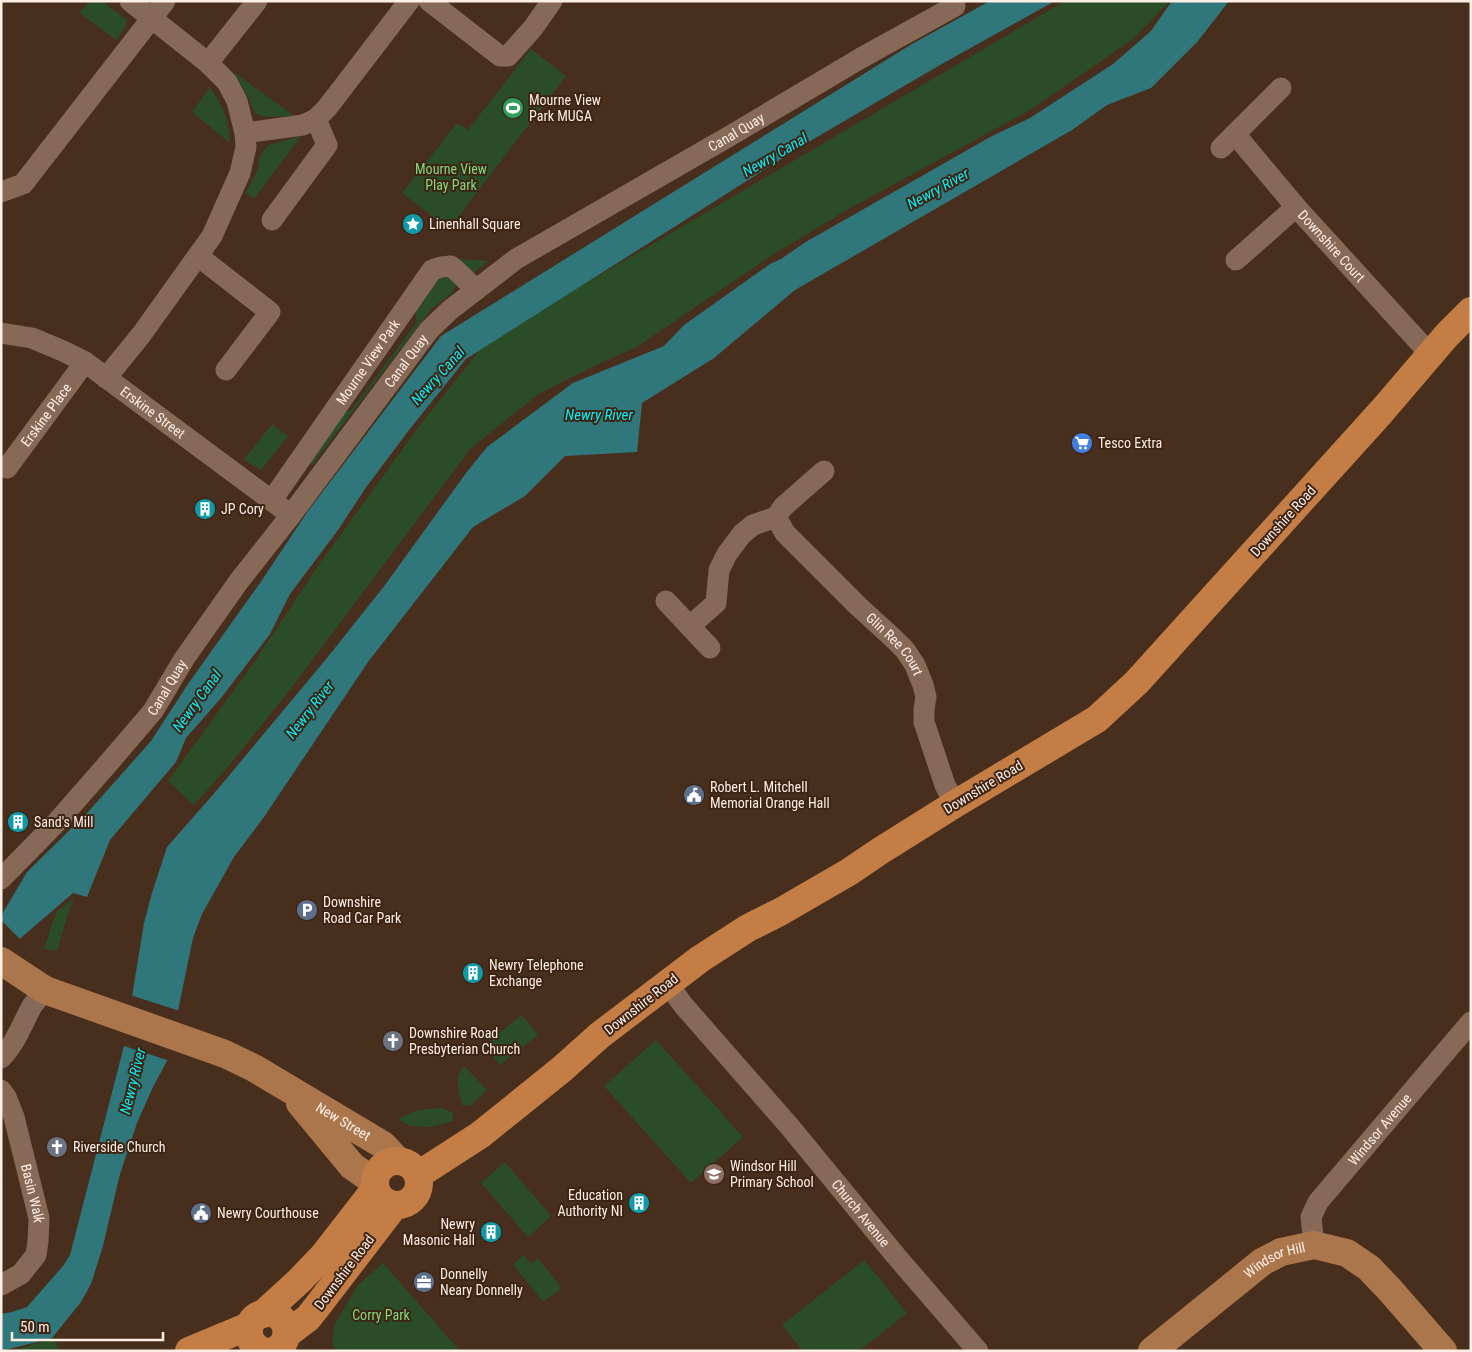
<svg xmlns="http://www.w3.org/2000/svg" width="1472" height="1352" font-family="'Roboto Condensed',sans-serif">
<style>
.green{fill:#2a4d27}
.water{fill:#30777c}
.pier{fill:#482e1d}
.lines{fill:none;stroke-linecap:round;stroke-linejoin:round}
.street{stroke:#876957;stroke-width:21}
.primary{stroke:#ac764c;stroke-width:28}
.highway{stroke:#c47e45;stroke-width:28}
.labels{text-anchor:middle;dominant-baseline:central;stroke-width:4;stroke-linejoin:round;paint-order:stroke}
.poi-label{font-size:14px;fill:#fdeee6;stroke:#3d2413;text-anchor:start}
.street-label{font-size:14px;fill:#fdeee6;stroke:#3d2413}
.park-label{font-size:14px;fill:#85d87e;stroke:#3d2413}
.water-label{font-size:15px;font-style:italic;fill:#07effb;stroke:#3d2413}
</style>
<rect width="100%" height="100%" fill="#482e1d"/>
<g class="green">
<path d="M88,1H102L127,20L126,26L116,40L80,13L89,2Z"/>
<path d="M1065,1H1170L1133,39L1030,110L845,211L774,254L635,348L598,364L540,393L471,448L293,686L228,767L194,805L168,781L255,661L320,563L420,425L486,342Z"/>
<path d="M531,49L566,76L449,229L402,193L457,123L468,130Z"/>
<path d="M234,72L294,116L263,117L254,112L250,101Z"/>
<path d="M210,87C224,108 228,118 230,143L192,112Z"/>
<path d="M301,136L254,199L246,193L258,169L260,155L269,145Z"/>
<path d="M455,259L489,261L473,273Z"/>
<path d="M449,274L457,283L451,294L432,308L312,465L308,463L337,414L351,410L417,322L415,309L437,278Z"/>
<path d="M272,424L288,436L261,470L244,460Z"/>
<path d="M74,898L69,911L57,951L44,949L56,912Z"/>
<path d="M522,1015L538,1035L500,1065L484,1045Z"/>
<path d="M656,1040L743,1137L691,1183L604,1086Z"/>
<path d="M464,1066L487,1090L471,1105L463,1106C459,1093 453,1077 464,1066Z"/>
<path d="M441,1108L452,1112L453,1121L431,1127L410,1126L398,1119L418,1110Z"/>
<path d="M505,1162L551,1216L528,1237L481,1183Z"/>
<path d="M524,1255L531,1264L538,1258L562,1288L543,1302L513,1264Z"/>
<path d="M864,1260L907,1313L859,1351H803L782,1325Z"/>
<path d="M383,1263L460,1351H336L332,1342L335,1324L358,1285Z"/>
<path d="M55,1338L59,1351H11Z"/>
</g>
<g class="water">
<path d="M990,1H1055L940,65L805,144L466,359L409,430L367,486L338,530L290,594L270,634L221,698L186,738L176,762L110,840L87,897L73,893L23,936L1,958V916L27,872L88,812L151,741L188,684L260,583L308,511L441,336L912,44Z"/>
<path d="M1172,1H1229L1198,41L1151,88L1107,105L1072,130L795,290L714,358L642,403L637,452L565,456L525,496L473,527L368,662L264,817L234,857L202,914L193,938L168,1059L153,1087L137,1123L120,1174L103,1246L91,1284L81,1302L52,1338L1,1351V1314L12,1312L27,1307L63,1266L70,1255L124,1046L144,923L152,893L167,847L217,790L327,658L385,585L466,473L487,447L573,383L664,346L684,325L770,264L781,259L804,243L992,136L1030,118L1113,64L1151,31Z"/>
</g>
<g class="pier">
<path d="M1,920L22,941L1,961Z"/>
<path d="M130,995L180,1011L170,1061L121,1045Z"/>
</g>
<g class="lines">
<g class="street">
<path d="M429,1L500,56H508L533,28L552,1"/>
<path d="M208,63L257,1"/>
<path d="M245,133L303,125L316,119L327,108L409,1"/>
<path id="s1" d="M1235,134L1296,207L1430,354"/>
<path d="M1221,148L1281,88"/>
<path d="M1,192L23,184L165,1"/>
<path d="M272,220L327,145L316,119"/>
<path d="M198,256L270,312L226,370"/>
<path d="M1236,260L1296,207"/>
<path id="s2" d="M1,333L32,338L63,351L85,362L291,515"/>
<path d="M106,378L141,335L212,236L240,173L246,147L245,133L237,101L227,82L208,63L130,1"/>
<path id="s3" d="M7,468L85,362"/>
<path id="s4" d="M272,500L432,270L441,267L451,266L460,274L476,290"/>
<path id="s5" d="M776,517L785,533L858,606L892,637L905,650L915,665L923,685L926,697L924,709V722L945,785L955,804"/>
<path d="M666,601L710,648"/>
<path d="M690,626L716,603L719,570L727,554L742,534L753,525L776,517L783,507L824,471"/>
<path id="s6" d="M1,879L57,822L112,759L153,711L184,659L239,581L291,515L429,330L450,310L516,259L728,137L861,58L955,6"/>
<path id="s7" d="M667,983L684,1006L790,1127L896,1256L978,1351"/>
<path d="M1,1058C16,1043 22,1024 32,1006C36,1001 40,996 45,990"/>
<path id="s8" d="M1,1090L6,1097L14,1117L39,1218L38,1241L36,1255L21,1274L1,1285"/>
<path id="s9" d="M1314,1245L1311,1217L1318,1202L1471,1022"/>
</g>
<g class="primary">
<path id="s10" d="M1,961L45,990L225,1054L254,1068L383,1145L397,1160"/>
<path d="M300,1103L352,1166L375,1182"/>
<path id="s11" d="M1152,1351L1262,1262L1281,1252L1314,1245L1347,1253L1369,1268L1390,1290L1443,1351"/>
</g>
<g class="highway">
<circle cx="397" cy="1183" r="22"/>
<path d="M418,1175L480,1135L562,1069L600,1035L700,959L748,928L780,912L849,872L880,851L955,804L1097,719L1137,682L1382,411L1447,335L1471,311"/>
<path d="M263,1314L299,1281L323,1256L375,1189"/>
<path d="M287,1334L308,1318L316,1308L395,1205"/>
<path d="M189,1351L249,1326"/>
<path d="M263,1351C242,1343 245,1313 268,1313C290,1313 293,1344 273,1351"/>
</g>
</g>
<defs>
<g id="stadium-disc" transform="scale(1.125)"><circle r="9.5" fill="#2e9e5b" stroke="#3d2413"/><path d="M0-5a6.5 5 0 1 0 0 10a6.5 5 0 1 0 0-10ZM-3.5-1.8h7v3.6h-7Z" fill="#fff"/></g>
<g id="sight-disc" transform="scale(1.125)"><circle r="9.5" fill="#0f9aa8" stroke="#3d2413"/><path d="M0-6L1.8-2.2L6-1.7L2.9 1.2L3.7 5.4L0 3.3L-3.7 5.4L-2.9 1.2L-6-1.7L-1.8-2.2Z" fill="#fff"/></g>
<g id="supermarket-disc" transform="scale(1.125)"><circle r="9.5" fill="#3f7fe0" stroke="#3d2413"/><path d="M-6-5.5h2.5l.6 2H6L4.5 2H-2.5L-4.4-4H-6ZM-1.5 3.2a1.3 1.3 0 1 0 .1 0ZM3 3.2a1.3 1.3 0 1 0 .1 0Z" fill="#fff"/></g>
<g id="building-disc" transform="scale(1.125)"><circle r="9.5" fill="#0f9aa8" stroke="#3d2413"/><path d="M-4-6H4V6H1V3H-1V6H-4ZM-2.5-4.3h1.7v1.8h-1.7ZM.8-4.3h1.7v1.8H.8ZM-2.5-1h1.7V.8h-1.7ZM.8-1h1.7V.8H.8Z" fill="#fff"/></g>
<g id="civic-disc" transform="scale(1.125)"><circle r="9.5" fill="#5c6f8a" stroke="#3d2413"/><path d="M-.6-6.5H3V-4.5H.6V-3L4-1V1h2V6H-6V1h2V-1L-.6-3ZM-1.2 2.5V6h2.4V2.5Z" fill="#fff"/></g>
<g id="parking-disc" transform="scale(1.125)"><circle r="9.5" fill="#5c6f8a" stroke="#3d2413"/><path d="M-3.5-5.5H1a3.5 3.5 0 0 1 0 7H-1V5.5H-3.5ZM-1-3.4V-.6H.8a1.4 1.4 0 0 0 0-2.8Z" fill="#fff"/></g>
<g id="church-disc" transform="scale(1.125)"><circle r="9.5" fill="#6b7280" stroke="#3d2413"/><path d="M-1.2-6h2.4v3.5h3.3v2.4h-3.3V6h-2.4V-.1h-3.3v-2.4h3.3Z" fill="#fff"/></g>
<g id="school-disc" transform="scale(1.125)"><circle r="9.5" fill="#8d6e63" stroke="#3d2413"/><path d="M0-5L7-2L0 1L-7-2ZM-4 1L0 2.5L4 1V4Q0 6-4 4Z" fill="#fff"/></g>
<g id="office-disc" transform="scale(1.125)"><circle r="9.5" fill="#5c6f8a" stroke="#3d2413"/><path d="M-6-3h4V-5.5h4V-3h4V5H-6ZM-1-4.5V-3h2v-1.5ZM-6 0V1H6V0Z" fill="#fff"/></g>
</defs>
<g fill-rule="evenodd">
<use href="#stadium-disc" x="513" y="108"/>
<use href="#sight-disc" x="413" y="224"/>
<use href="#supermarket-disc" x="1082" y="443"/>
<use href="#building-disc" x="205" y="509"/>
<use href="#civic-disc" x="694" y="795"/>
<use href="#building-disc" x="18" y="822"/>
<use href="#parking-disc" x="307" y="910"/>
<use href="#building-disc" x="473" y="973"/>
<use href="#church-disc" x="393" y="1041"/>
<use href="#church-disc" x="57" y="1147"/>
<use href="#school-disc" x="714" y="1174"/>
<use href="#building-disc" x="639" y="1203"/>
<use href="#civic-disc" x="201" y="1213"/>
<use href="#building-disc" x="491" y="1232"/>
<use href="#office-disc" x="424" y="1282"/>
</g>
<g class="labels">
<g class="poi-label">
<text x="529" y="100">Mourne View<tspan x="529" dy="16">Park MUGA</tspan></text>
<text x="429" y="224">Linenhall Square</text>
<text x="1098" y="443">Tesco Extra</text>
<text x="221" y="509">JP Cory</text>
<text x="710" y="787">Robert L. Mitchell<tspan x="710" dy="16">Memorial Orange Hall</tspan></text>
<text x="34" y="822">Sand's Mill</text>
<text x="323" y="902">Downshire<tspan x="323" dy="16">Road Car Park</tspan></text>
<text x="489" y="965">Newry Telephone<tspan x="489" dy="16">Exchange</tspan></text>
<text x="409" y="1033">Downshire Road<tspan x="409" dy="16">Presbyterian Church</tspan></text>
<text x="73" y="1147">Riverside Church</text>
<text x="730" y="1166">Windsor Hill<tspan x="730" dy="16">Primary School</tspan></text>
<text x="623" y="1195" text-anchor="end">Education<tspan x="623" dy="16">Authority NI</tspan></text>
<text x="217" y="1213">Newry Courthouse</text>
<text x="475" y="1224" text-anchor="end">Newry<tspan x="475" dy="16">Masonic Hall</tspan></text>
<text x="440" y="1274">Donnelly<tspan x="440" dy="16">Neary Donnelly</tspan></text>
</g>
<g class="street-label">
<text stroke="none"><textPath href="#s6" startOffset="1064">Canal Quay</textPath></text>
<text stroke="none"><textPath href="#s1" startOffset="148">Downshire Court</textPath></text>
<text stroke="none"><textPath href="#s6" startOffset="659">Canal Quay</textPath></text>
<text stroke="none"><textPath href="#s4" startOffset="168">Mourne View Park</textPath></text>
<text stroke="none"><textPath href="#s2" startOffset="174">Erskine Street</textPath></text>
<text stroke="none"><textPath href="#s3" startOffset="66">Erskine Place</textPath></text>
<text transform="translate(1283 521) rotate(-48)">Downshire Road</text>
<text stroke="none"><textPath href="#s5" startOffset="175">Glin Ree Court</textPath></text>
<text stroke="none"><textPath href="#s6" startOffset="254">Canal Quay</textPath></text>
<text transform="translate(983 787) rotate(-31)">Downshire Road</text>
<text transform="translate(641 1004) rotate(-38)">Downshire Road</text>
<text stroke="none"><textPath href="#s10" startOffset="380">New Street</textPath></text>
<text stroke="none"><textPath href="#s9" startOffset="140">Windsor Avenue</textPath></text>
<text stroke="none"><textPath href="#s8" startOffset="109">Basin Walk</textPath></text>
<text stroke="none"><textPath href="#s7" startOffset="301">Church Avenue</textPath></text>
<text stroke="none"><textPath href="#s11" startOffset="154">Windsor Hill</textPath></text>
<text transform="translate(344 1272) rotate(-53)">Downshire Road</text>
</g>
<g class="park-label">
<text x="451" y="169">Mourne View<tspan x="451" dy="16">Play Park</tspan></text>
<text x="381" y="1315">Corry Park</text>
</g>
<g class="water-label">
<text transform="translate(775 155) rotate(-30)">Newry Canal</text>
<text transform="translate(938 189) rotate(-29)">Newry River</text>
<text transform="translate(438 376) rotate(-48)">Newry Canal</text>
<text x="599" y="415">Newry River</text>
<text transform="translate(197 701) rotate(-54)">Newry Canal</text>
<text transform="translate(310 710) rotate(-52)">Newry River</text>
<text transform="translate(133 1081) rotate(-76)">Newry River</text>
</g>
</g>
<rect width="1472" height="1352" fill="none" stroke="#fdeee6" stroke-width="5"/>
<path d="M12 1332v8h151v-8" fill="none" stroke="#fdeee6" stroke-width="2.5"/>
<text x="20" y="1332" font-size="15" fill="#fdeee6" stroke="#3d2413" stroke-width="4" paint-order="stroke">50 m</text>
</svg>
